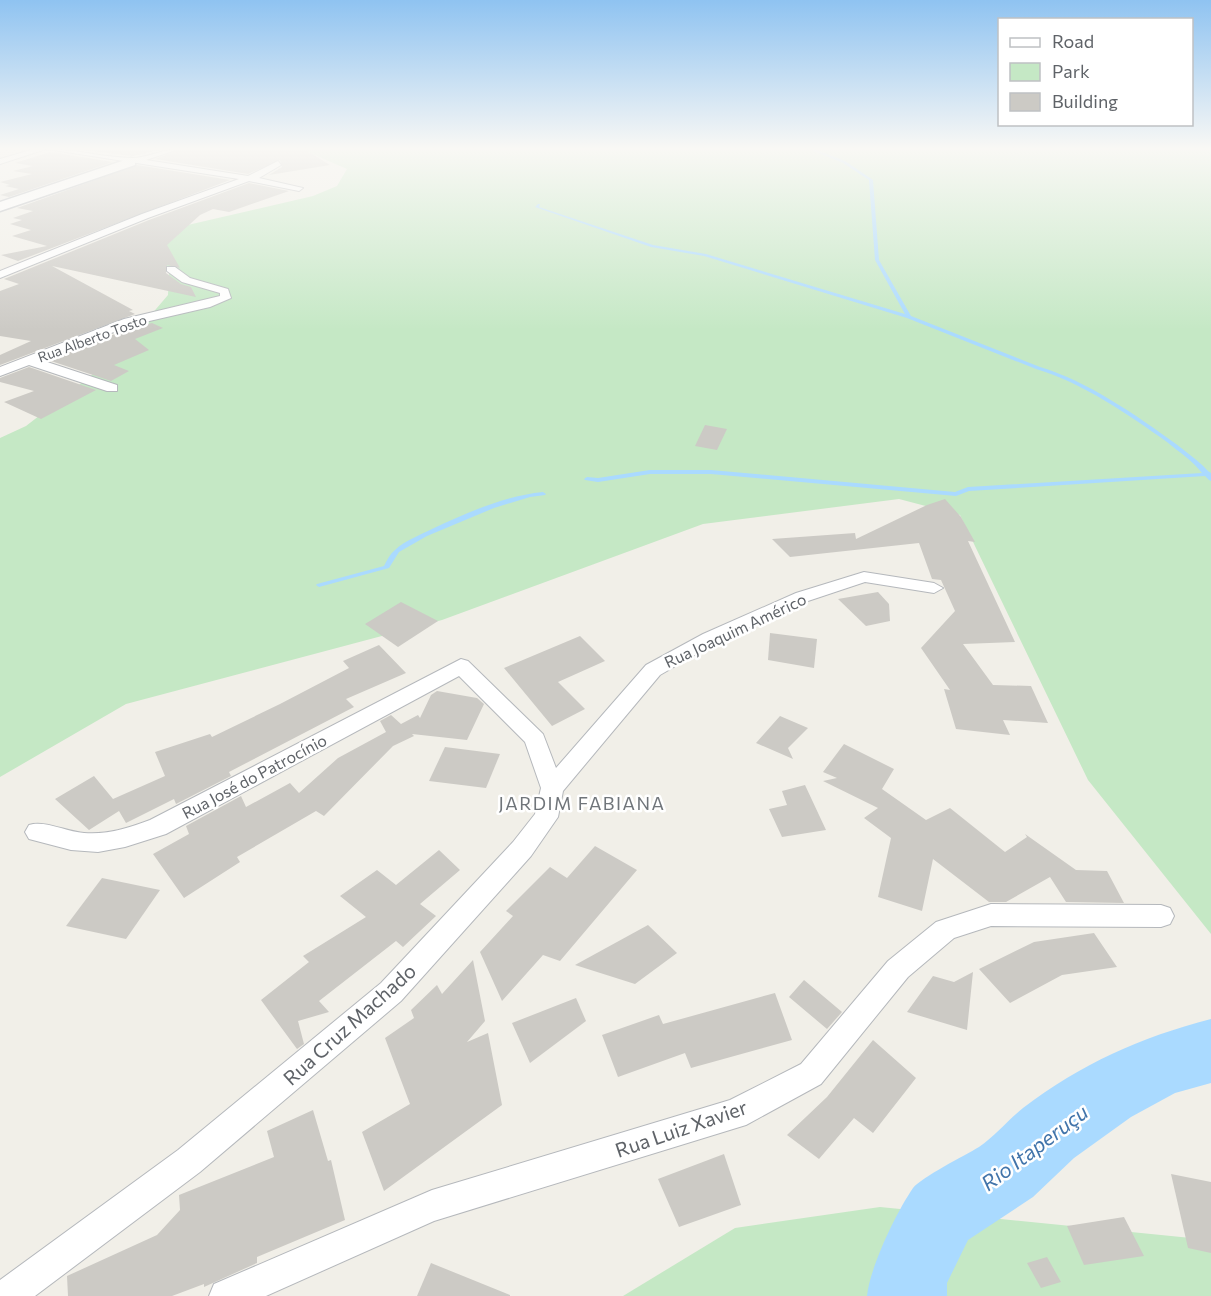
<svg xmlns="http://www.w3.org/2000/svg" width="1211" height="1296" font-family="Commissioner,sans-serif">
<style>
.green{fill:#c5e8c5}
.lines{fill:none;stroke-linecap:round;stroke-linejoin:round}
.stream{fill:#aadaff;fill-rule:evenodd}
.river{fill:#aadaff;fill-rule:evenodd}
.building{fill:#cccac5}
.street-casing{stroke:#b5b8bc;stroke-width:2}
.secondary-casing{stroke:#b6babf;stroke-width:3}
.street{fill:#fff;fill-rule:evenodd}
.secondary{fill:#fff;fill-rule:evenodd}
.labels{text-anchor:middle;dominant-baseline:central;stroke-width:5;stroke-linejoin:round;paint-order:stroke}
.far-street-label{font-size:14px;fill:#5f6368;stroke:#fff}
.street-label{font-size:16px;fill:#5f6368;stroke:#fff}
.neighbourhood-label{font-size:18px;letter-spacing:1.5px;fill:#70757a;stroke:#fff}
.near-street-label{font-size:20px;fill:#5f6368;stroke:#fff}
.near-water-label{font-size:21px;font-style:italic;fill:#4174aa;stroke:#fff}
</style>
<rect width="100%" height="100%" fill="#f1efe8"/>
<g class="green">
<path d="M301,149H1211V934L1088,780L960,515L899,499L703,524L442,620L126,704L0,777V438L26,426L115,357L168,295L169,273L137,246L166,230L313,196L337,186L347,169Z"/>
<path d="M880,1207L1211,1240V1296H623L735,1228Z"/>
</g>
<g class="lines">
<g class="stream">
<path d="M809,149H814L845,161L873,180L879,260L911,316L1040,367C1087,381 1136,415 1176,444C1184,450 1193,457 1201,464C1205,467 1207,471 1211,473V481L1209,480L1205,476L969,491L956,496L711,474H650L598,482L585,480L584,479L587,477L598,478L650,470H711L955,492L968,487L1202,473C1193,461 1179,452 1167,442C1129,415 1081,382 1036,369L907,318L704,256L651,247L535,207L538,204H540L539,207L653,245L706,254L905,314L875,260L869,180L843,163Z"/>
<path d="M543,492L546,494L545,495L530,497L494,508L427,536L399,552L389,568L319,587L316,585L317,584L384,566C387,560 390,554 395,550C404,541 420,535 432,529C466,513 504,496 543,492Z"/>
</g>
<path class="river" d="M1211,1019V1083L1175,1093L1131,1117L1074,1158L1033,1197L968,1240L947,1283V1296H867C870,1267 896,1213 913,1188C922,1177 964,1156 979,1147C995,1136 1008,1120 1023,1108C1081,1064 1141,1037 1211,1019Z"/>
</g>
<g class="building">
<path d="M75,149H163L133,156Z"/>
<path d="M181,149H304L330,165L269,175L282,167L280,160L248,174L155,159Z"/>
<path d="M50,152L113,162L9,197L0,195L19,189L5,186L10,185L0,182L32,174L13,171L33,166L15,163Z"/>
<path d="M137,165L230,180L18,261L1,255L47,246L12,236L31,230L10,224L22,220L13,218L33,211L17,208Z"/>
<path d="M249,183L289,191L229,212L213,209L200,215L167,245L180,268L167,265L166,273L181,284L191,287L196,297L52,266L133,310L129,311L135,314L0,365V355L31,341L0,336V291L19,284L4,279L149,220Z"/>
<path d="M152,323L163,328L135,339L149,350L114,365L129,371L111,381L48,360L133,327Z"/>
<path d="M29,367L96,390L41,419L4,402L34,391L0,382V378Z"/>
<path d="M705,425L727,429L717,450L695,446Z"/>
<path d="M945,499L961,517L975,542L968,541L1015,642L963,644L993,685L1031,686L1048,723L1003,720L1010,735L956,729L944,689L950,690L921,648L955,611L941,580L932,579L919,543L790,557L772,539L855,533L856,539L927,505Z"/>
<path d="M878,592L889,604L890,621L866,626L838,599Z"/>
<path d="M401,602L438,621L398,647L365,624Z"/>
<path d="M770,633L817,639L814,668L768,660Z"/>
<path d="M580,636L605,661L558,682L585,709L552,726L504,668Z"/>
<path d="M379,645L406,673L346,699L354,707L229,772L231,776L176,804L174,799L126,823L119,811L89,830L55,799L94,776L113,799L165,776L155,752L210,734L212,737L280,704L349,668L343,661Z"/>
<path d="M437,691L477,698L484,704L467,740L412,734L414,736L393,746L324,816L316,811L237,857L240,862L184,898L153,854L189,834L186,826L241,796L246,807L290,783L299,793L338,758L386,732L380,721L391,715L401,724L418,715L420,718L431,695Z"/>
<path d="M780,716L808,728L788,748L793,759L756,743Z"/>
<path d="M844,744L894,769L882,789L926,820L950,808L1005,852L1027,837L1025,834L1076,870L1107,871L1124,903L1066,902L1050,877L1006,902H989L933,859L922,911L878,897L891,838L864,818L878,808L823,781L837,778L823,772Z"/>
<path d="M445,747L500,754L486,788L429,781Z"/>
<path d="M805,785L826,830L782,837L769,809L787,805L782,791Z"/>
<path d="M595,846L637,870L560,961L543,955L502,1001L480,952L513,916L506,911L550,867L567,878Z"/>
<path d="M439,850L460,870L420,904L436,916L403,947L396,941L319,1001L329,1012L298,1021L304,1044L297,1049L261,1000L309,962L303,956L366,917L340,896L377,870L396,885Z"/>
<path d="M102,878L160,890L126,939L66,926Z"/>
<path d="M648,925L677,953L635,984L575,965Z"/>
<path d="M1094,933L1117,967L1062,975L1010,1003L979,969L1034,942Z"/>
<path d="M473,960L485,1021L467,1042L488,1033L502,1105L384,1191L362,1132L410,1104L385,1038L414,1018L411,1010L437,985L442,994Z"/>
<path d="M973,972L967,1030L907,1012L933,976L954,982Z"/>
<path d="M804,980L842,1012L827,1029L789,997Z"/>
<path d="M775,993L792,1040L691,1068L685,1053L618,1077L602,1035L659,1015L663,1024Z"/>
<path d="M576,998L586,1021L530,1063L512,1023Z"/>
<path d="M873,1040L916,1078L873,1133L854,1118L819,1159L787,1135L827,1097Z"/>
<path d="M313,1110L328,1161L331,1160L345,1220L257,1257V1263L204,1287V1284L172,1296H68L67,1276L157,1235L180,1210L179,1195L274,1157L267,1131Z"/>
<path d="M724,1154L741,1205L679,1227L658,1179Z"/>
<path d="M1171,1174L1211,1182V1253L1188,1248Z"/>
<path d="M1124,1217L1144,1256L1084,1265L1067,1226Z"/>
<path d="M1047,1257L1061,1282L1041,1288L1027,1263Z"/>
<path d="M431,1263L510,1295V1296H417Z"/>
</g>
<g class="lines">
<g class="street-casing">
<g id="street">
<path d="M34,149H46L0,164V159Z"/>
<path d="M47,149C76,149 104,158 133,158C147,158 163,149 179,149L146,160L248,176L278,161L281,165L259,178L303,188L299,191L249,181L148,218L0,278V271L142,214L239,179Z"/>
<path d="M167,267H175L190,278L228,289L231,298L210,307L132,325L41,360L117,385V391H107L29,365L0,376V367L124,319L220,296V293L182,282L167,271Z"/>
<path d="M864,572L934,583L943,588L934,593L865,582L808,601L717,642L660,675L563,791L558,817L531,856L401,1001L200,1172L35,1296H0V1280L178,1150L381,983L513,842L535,814L541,788L525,742L459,676L166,834L125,847L98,852L71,850L29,839L25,832L29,825C45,820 67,832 84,833C107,835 129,828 150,820L461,659L468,661L543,734L556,768L646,665L703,634L796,593Z"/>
<path d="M991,904L1161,905L1170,908L1174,916L1170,924L1161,927L991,926L954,938L908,977L821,1084L746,1125L434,1221L266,1296H209L214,1284L432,1190L730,1100L801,1064L888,961L936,922Z"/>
</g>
</g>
<g class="secondary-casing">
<path id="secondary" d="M131,158L135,159V165L0,211V202Z"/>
</g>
<use href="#street" class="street"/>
<use href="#secondary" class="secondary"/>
</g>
<linearGradient id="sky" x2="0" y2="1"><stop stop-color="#8fc3f1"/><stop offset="0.45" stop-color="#f9f8f5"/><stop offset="1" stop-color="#f9f8f5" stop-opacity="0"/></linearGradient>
<rect width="1211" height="330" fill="url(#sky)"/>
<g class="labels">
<g class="far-street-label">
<text transform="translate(92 338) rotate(-20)">Rua Alberto Tosto</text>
</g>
<g class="street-label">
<text transform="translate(735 630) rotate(-25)">Rua Joaquim Américo</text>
<text transform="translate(254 776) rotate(-28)">Rua José do Patrocínio</text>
</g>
<g class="neighbourhood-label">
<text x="582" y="803">JARDIM FABIANA</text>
</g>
<g class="near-street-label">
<text transform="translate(349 1024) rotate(-42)">Rua Cruz Machado</text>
<text transform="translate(681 1128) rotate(-19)">Rua Luiz Xavier</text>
</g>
<g class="near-water-label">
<text transform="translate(1034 1147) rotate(-37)">Rio Itaperuçu</text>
</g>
</g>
<rect x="998" y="18" width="195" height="108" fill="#ffffff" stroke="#bfc1c3" stroke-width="1.5"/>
<rect x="1010" y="38" width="30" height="9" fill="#ffffff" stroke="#bfc1c3" stroke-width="1.5"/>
<text x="1052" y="48" font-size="18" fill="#5f6368">Road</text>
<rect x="1010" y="63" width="30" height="18" fill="#c5e8c5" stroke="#bfc1c3" stroke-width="1.5"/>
<text x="1052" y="78" font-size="18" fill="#5f6368">Park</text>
<rect x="1010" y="93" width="30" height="18" fill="#cccac5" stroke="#bfc1c3" stroke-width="1.5"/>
<text x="1052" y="108" font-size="18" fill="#5f6368">Building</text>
</svg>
